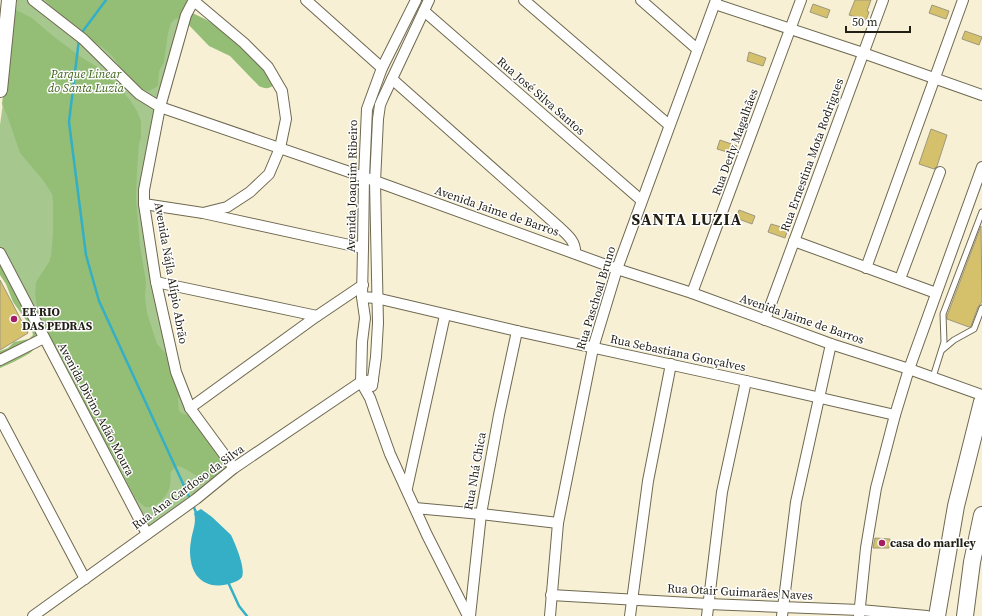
<svg xmlns="http://www.w3.org/2000/svg" width="982" height="616" font-family="'Source Serif 4',serif">
<style>
.green{fill:#a6c88e}
.forest{fill:#94be76}
.water{fill:#35afc5}
.lines{fill:none;stroke-linecap:round;stroke-linejoin:round}
.stream{stroke:#35afc5;stroke-width:2.5}
.building{fill:#d5c16c;stroke:#9d977d}
.lane-casing{stroke:#6f6951;stroke-width:7}
.street-casing{stroke:#6f6951;stroke-width:12}
.secondary-casing{stroke:#6f6951;stroke-width:16}
.primary-casing{stroke:#6f6951;stroke-width:18}
.lane{stroke:#fff;stroke-width:5}
.street{stroke:#fff;stroke-width:10}
.secondary{stroke:#fff;stroke-width:14}
.primary{stroke:#fff;stroke-width:16}
.poi-dot{fill:#a61d63;stroke:#fff;stroke-width:1.5}
.labels{text-anchor:middle;dominant-baseline:central;stroke-width:3;stroke-linejoin:round;paint-order:stroke}
.park-label{font-size:12px;font-style:italic;fill:#3d631a;stroke:#fff}
.street-label{font-size:12px;fill:#211e14;stroke:#fff}
.poi-label{font-size:12px;font-weight:bold;fill:#211e14;stroke:#fff;text-anchor:start}
.district-label{font-size:16px;font-weight:bold;letter-spacing:1px;fill:#211e14;stroke:#fff}
</style>
<rect width="100%" height="100%" fill="#f7f0d4"/>
<path class="green" d="M17,0H194L186,15L144,190L156,282L190,408L234,468L147,534L0,253V125Z"/>
<g class="forest">
<path d="M45,0H187L186,10L205,19L230,35L257,58L274,85C269,89 265,89 259,86L230,56L209,46L185,21L180,18L175,19L171,23L168,33L164,62L159,71L158,86L149,91C130,88 123,69 112,56C104,47 94,42 84,36C70,26 57,13 45,0Z"/>
<path d="M16,10L32,18L53,36L84,59L104,71L130,100L137,111L141,121V138L139,143L137,170L136,199L140,246L146,282L145,298L147,313L157,344L168,356L180,389L178,400L179,411L183,414L192,416C204,431 219,447 222,467C219,470 217,474 214,477C204,486 188,467 177,466C167,473 172,476 170,486C168,495 159,504 151,507H145L136,499L129,486L119,464L100,435L82,402L80,383L69,361L62,354L43,343C37,345 35,349 30,353C20,359 10,364 0,368V351L8,348L14,342L29,339L33,335L31,327L13,302L6,284L0,275V263L33,311L37,307L35,294L36,282L49,262L51,255L53,235V201L52,194L43,180L20,153L7,115L2,104L13,15Z"/>
</g>
<path class="water" d="M201,509L212,517L231,535C235,543 246,569 242,577C240,580 235,582 232,583C218,588 201,586 194,571C190,563 189,550 191,541C192,532 197,523 194,513Z"/>
<g class="lines">
<g class="stream">
<path d="M80,35L106,0"/>
<path d="M79,39L69,122L86,255L99,301L191,501"/>
<path d="M193,505L197,515"/>
<path d="M228,582L239,606L247,616"/>
</g>
</g>
<g class="building">
<path d="M855,0H871L867,11L869,12L866,20L849,15Z"/>
<path d="M813,4L830,10L827,18L810,12Z"/>
<path d="M932,5L949,11L946,19L929,13Z"/>
<path d="M965,31L982,37L979,45L962,39Z"/>
<path d="M749,52L766,58L763,66L747,61Z"/>
<path d="M931,129L947,135L937,166L934,169L919,164Z"/>
<path d="M720,140L737,146L734,154L717,149Z"/>
<path d="M739,210L755,216L752,224L736,218Z"/>
<path d="M771,224L788,229L785,238L768,232Z"/>
<path d="M981,226L982,302L978,307L971,326L969,327L947,319V316Z"/>
<path d="M0,280L28,333L0,350Z"/>
<path d="M875,538L890,539L889,548H873Z"/>
</g>
<g class="lines">
<g class="lane-casing">
<g id="lane">
<path d="M942,350L954,340L974,329L982,308"/>
<path d="M933,377L944,342L943,314L982,212"/>
</g>
</g>
<g class="street-casing">
<g id="street">
<path d="M33,0L83,39L139,94L160,107L364,177L617,269L692,293L831,344L909,369L982,395"/>
<path d="M194,0L186,15L160,107L144,190V204L156,282L176,372L190,408L234,468"/>
<path d="M306,0L382,68"/>
<path d="M416,0L382,68L367,109L364,177L363,248L362,297L365,318L362,342L361,382L370,398L390,454L427,535L468,616"/>
<path d="M524,0L669,125"/>
<path d="M641,0L697,49"/>
<path d="M194,1L244,43L268,67L282,91L286,119L280,148L269,174L250,192L227,207L203,213"/>
<path d="M715,4L863,53L982,95"/>
<path d="M424,11L641,200"/>
<path d="M392,79L559,227C567,235 576,241 575,253"/>
<path d="M144,204L203,213L363,248"/>
<path d="M794,241L936,293"/>
<path d="M0,253L147,534"/>
<path d="M866,268L963,0"/>
<path d="M900,279L940,172"/>
<path d="M156,282L317,316"/>
<path d="M692,293L801,0"/>
<path d="M362,297L376,298L517,331L746,381L895,415"/>
<path d="M765,320L883,0"/>
<path d="M0,360L44,338"/>
<path d="M372,386L376,357L378,323L375,182L378,119L380,105L383,98L429,0"/>
<path d="M190,408L317,316L363,285"/>
<path d="M0,418L85,579"/>
<path d="M407,488L445,315"/>
<path d="M415,508L481,514L558,523"/>
<path d="M551,595L708,604L860,610L927,616"/>
<path d="M33,616L196,499L234,468L361,382L373,380"/>
<path d="M470,616L481,514L499,415L517,331"/>
<path d="M550,616L558,523L593,348L617,269L716,0"/>
<path d="M630,616L648,481L671,364"/>
<path d="M707,616L722,492L746,381"/>
<path d="M782,616L796,502L831,344"/>
<path d="M859,616L866,548L876,488L895,415L909,369L982,167"/>
</g>
</g>
<g class="secondary-casing">
<path id="secondary" d="M0,90L9,0"/>
</g>
<g class="primary-casing">
<g id="primary">
<path d="M937,616L956,506L982,402"/>
<path d="M965,616L972,562L982,515"/>
</g>
</g>
<use href="#lane" class="lane"/>
<use href="#street" class="street"/>
<use href="#secondary" class="secondary"/>
<use href="#primary" class="primary"/>
</g>
<g class="poi-dot">
<circle cx="14" cy="319" r="4"/>
<circle cx="882" cy="543" r="4"/>
</g>
<g class="labels">
<g class="park-label">
<text x="86" y="74">Parque Linear<tspan x="86" dy="14">do Santa Luzia</tspan></text>
</g>
<g class="street-label">
<text transform="translate(541 96) rotate(41)">Rua José Silva Santos</text>
<text transform="translate(735 142) rotate(-70)">Rua Derly Magalhães</text>
<text transform="translate(812 155) rotate(-70)">Rua Ernestina Mota Rodrigues</text>
<text transform="translate(352 186) rotate(-89)">Avenida Joaquim Ribeiro</text>
<text transform="translate(497 211) rotate(19)">Avenida Jaime de Barros</text>
<text transform="translate(171 273) rotate(80)">Avenida Nájla Alípio Abrão</text>
<text transform="translate(596 298) rotate(-73)">Rua Paschoal Bruno</text>
<text transform="translate(802 319) rotate(19)">Avenida Jaime de Barros</text>
<text transform="translate(678 353) rotate(12)">Rua Sebastiana Gonçalves</text>
<text transform="translate(96 409) rotate(62)">Avenida Divino Adão Moura</text>
<text transform="translate(475 471) rotate(-80)">Rua Nhá Chica</text>
<text transform="translate(188 487) rotate(-36)">Rua Ana Cardoso da Silva</text>
<text transform="translate(740 592) rotate(3)">Rua Otair Guimarães Naves</text>
</g>
<g class="poi-label">
<text x="22" y="312">EE RIO<tspan x="22" dy="14">DAS PEDRAS</tspan></text>
<text x="890" y="543">casa do marlley</text>
</g>
<g class="district-label">
<text x="687" y="219">SANTA LUZIA</text>
</g>
</g>
<path d="M846 26v6h64v-6" fill="none" stroke="#211e14" stroke-width="2"/>
<text x="852" y="26" font-size="12" fill="#211e14" stroke="#ffffff" stroke-width="3" paint-order="stroke">50 m</text>
</svg>
